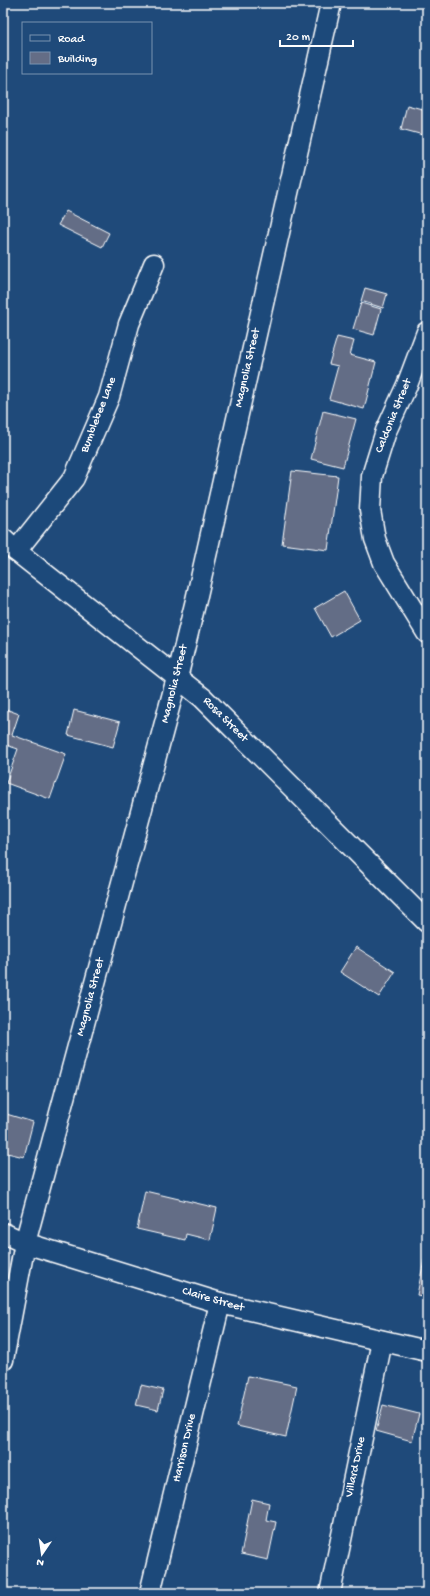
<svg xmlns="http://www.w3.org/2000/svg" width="430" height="1596" font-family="'Gochi Hand',sans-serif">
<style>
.building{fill:#646d86;stroke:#fff}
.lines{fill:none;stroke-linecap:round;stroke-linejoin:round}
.street-casing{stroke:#fff;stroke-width:23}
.street{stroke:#1f4a7a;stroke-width:20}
.labels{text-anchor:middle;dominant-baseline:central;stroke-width:3.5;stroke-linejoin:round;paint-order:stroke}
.street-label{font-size:12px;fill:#fff;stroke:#1f4a7a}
</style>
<rect width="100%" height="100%" fill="#1f4a7a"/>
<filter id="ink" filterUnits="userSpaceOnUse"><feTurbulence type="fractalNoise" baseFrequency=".025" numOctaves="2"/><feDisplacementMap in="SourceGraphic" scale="8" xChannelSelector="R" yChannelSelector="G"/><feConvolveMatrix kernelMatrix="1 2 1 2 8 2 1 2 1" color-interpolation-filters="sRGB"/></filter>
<g filter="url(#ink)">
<g class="building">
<path d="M427,93V136L401,129L407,105L422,109Z"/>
<path d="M66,211L109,233L102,247L58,225Z"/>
<path d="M365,288L387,294L383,308L361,301Z"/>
<path d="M361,303L381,309L374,335L353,329Z"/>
<path d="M337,337L354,341L350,355L376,362L364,409L329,399L338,366L329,364Z"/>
<path d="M323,411L356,419L343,467L311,459Z"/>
<path d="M292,471L338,476L328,550L282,544Z"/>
<path d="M344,591L360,620L331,637L315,608Z"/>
<path d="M3,708L19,714L12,735L66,754L50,799L6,783L18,749L3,744Z"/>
<path d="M74,710L120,722L113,747L68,735Z"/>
<path d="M356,947L395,972L379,997L340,972Z"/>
<path d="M3,1113L33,1122L24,1157L3,1152Z"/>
<path d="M145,1191L217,1208L210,1240L186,1234L185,1240L137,1229Z"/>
<path d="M424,1260H427V1297L417,1295Z"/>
<path d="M248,1376L297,1386L286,1437L237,1426Z"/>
<path d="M141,1385L163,1390L158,1410L136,1405Z"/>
<path d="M383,1405L419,1414L412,1441L376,1431Z"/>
<path d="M252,1499L269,1503L266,1520L276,1522L268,1560L241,1554Z"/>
</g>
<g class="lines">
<g class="street-casing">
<g id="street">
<path d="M427,332L407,385L386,431L372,476L370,510L375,539L384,563L427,633"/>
<path d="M3,539L16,551L203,698L427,922"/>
<path d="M16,551L74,478L109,397L129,324L154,264"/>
<path d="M3,1233L25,1243L220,1303L427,1351"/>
<path d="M3,1360L25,1243L177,678L196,600L331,3"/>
<path d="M150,1593L220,1303"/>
<path d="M330,1593L382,1341"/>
</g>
</g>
<use href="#street" class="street"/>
</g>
</g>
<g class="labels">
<g class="street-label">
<text transform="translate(248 368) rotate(-77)">Magnolia Street</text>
<text transform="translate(99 415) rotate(-69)">Bumblebee Lane</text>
<text transform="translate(394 416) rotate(-68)">Caldonia Street</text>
<text transform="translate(175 684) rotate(-76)">Magnolia Street</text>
<text transform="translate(225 720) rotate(45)">Rosa Street</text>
<text transform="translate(91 997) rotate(-75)">Magnolia Street</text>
<text transform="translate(213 1300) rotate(16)">Claire Street</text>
<text transform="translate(185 1448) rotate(-77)">Harrison Drive</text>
<text transform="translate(356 1467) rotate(-78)">Villard Drive</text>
</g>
</g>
<rect width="430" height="1596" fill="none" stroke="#1f4a7a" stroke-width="16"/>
<rect x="8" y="8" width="414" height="1580" fill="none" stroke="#fff" stroke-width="1.5" filter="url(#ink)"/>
<rect x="22" y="22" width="130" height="52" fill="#1f4a7a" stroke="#7992af"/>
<rect x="30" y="35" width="20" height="6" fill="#1f4a7a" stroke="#7992af"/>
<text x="58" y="42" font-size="12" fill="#ffffff">Road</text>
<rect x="30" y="52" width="20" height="12" fill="#646d86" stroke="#7992af"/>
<text x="58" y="62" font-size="12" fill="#ffffff">Building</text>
<g transform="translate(42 1554) rotate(193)" stroke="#1f4a7a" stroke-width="3" paint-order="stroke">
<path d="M0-3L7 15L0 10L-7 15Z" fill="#ffffff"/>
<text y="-6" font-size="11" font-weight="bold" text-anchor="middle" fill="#ffffff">N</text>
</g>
<path d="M280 40v6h73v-6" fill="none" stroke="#ffffff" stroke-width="2"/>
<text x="286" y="40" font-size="12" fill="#ffffff" stroke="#1f4a7a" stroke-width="3" paint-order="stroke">20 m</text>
</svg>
